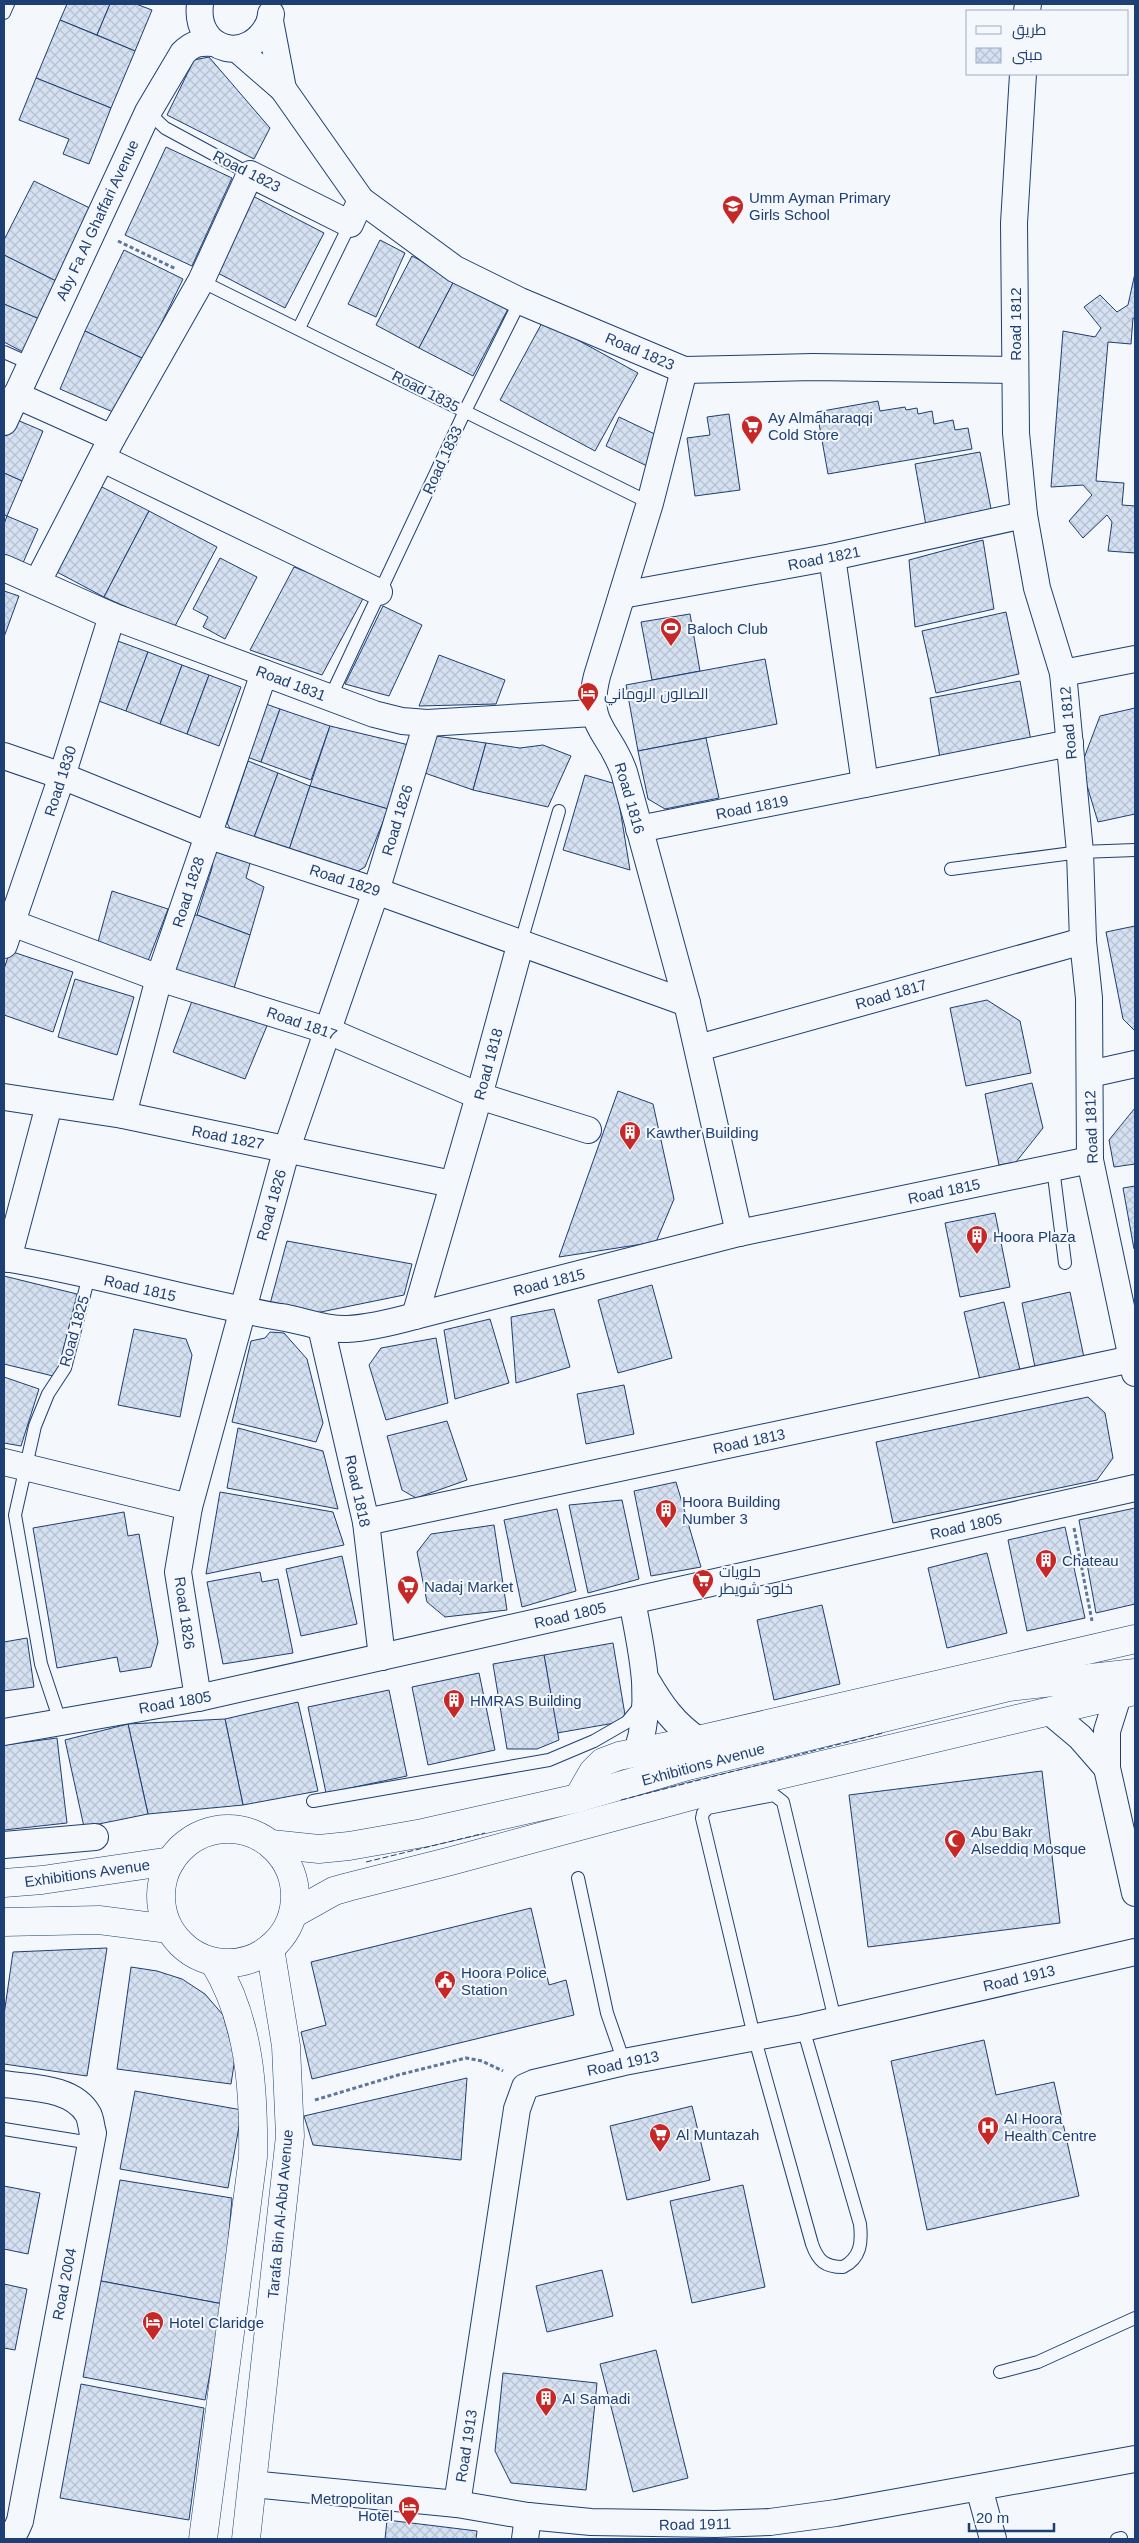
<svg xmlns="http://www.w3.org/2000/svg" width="1139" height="2543" font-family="Helvetica,Cairo,sans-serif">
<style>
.building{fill:url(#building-cross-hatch);stroke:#1d3f73}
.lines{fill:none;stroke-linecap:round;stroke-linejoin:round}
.service-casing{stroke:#1d3f73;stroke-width:14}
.minor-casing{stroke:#1d3f73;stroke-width:28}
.secondary-casing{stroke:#1d3f73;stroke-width:29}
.path{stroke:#5e769c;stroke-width:3;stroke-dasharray:4 2.5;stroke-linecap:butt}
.service{stroke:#f4f7fb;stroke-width:12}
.minor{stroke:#f4f7fb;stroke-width:26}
.secondary{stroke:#f4f7fb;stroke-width:28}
.fence{stroke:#1d3f73;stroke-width:1;stroke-dasharray:6 2.5;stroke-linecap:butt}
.labels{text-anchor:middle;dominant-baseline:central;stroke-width:4;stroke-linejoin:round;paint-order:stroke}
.street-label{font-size:15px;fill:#1d3f73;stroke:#f4f7fb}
.poi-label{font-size:15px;fill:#1d3f73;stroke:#f4f7fb;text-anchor:start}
</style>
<defs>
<pattern id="building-cross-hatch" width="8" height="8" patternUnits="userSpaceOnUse" patternTransform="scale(1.25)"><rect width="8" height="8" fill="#d5e0f0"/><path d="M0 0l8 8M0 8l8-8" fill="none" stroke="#b6c1d1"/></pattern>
</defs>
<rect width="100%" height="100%" fill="#f4f7fb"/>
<g class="building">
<path d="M67,4H110L97,35L60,20Z"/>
<path d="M110,4H136L152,10L135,51L97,35Z"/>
<path d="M60,20L135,51L111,108L36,78Z"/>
<path d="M209,57L270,128L254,159L167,115L194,60Z"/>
<path d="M36,78L111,108L89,164L63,154L69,139L19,120Z"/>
<path d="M166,147L232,178L192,266L125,235Z"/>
<path d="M34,181L96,211L60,283L4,255V240Z"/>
<path d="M249,194L324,233L285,308L210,269Z"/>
<path d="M380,240L405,253L376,317L348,304Z"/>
<path d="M124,250L183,279L144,359L85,331Z"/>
<path d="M4,255L60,283L44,321L4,304Z"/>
<path d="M412,256L455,279L419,348L376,325Z"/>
<path d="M1135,273V319L1133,318L1131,344L1108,342L1096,481L1124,483L1122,505L1135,506V553L1108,551L1112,522L1107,515L1083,538L1069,521L1092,495L1083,485L1051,487L1063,331L1095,337L1101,328L1084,307L1100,295L1117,312L1128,305Z"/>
<path d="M455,279L509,307L473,376L419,348Z"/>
<path d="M4,304L44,321L25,353L4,342Z"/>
<path d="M543,321L638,373L595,451L500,400Z"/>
<path d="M85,331L144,359L113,412L60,389Z"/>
<path d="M878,401L880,411L905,407L906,410L917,408L918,414L932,411L934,424L953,420L955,430L968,428L972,449L828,474L817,412Z"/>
<path d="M729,414L740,490L695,496L687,438L710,435L707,417Z"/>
<path d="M10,417L43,431L22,481L4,473V431Z"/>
<path d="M619,417L661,437L647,466L606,446Z"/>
<path d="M980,452L993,519L927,531L915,464Z"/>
<path d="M4,473L22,481L7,516L4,515Z"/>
<path d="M100,486L149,511L104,597L55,571Z"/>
<path d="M149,511L217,547L174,628L104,597Z"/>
<path d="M7,516L38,529L22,565L4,557V524Z"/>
<path d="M983,540L994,609L915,627L909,560Z"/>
<path d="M220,558L257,577L225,639L203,627L208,617L193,609Z"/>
<path d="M294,567L365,595L322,675L250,650Z"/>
<path d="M4,591L19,596L4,637Z"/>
<path d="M383,606L422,625L389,696L345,684Z"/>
<path d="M1006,612L1019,674L936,693L922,631Z"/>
<path d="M690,614L700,671L652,680L641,622Z"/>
<path d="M115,640L148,652L126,711L93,699Z"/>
<path d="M148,652L182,665L160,724L126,711Z"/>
<path d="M439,655L505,680L496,704L419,706Z"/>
<path d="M765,659L777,724L638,751L626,685Z"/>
<path d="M182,665L209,675L187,734L160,724Z"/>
<path d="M209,675L241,687L219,746L187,734Z"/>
<path d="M1020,681L1031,741L940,758L930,698Z"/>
<path d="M263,703L280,709L261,762L244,756Z"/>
<path d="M1135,708V814L1098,822L1081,766L1100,716Z"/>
<path d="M280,709L330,726L311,780L261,762Z"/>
<path d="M330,726L409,745L388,809L310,786Z"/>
<path d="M436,736L486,743L473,790L422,772Z"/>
<path d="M706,738L719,798L665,809L648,799L638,751Z"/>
<path d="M486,743L520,748L543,745L571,756L548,807L473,790Z"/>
<path d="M248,761L278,773L253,840L231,830L227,823Z"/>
<path d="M278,773L310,786L288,853L253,840Z"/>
<path d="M585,775L616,784L630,870L563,850Z"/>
<path d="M310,786L388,809L365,867L353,874L288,853Z"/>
<path d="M216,852L250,863L246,878L264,887L250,935L197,915L212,868L213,856Z"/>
<path d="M112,891L168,909L148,961L96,949Z"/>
<path d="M197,915L250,935L232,995L167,975L188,916Z"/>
<path d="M1135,926V1031L1123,1019L1106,932Z"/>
<path d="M10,951L73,972L53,1032L4,1015V969Z"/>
<path d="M75,979L134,997L117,1055L58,1037Z"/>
<path d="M195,993L271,1016L245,1079L173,1052Z"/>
<path d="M987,1000L1020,1021L1031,1073L966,1086L950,1008Z"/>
<path d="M1032,1083L1043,1128L1016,1162L999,1165L985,1094Z"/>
<path d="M618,1091L653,1104L674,1199L656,1242L559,1257Z"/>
<path d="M1135,1108V1164L1114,1167L1109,1140Z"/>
<path d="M1135,1186V1249H1134L1123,1188Z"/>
<path d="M995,1213L1010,1287L960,1297L945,1223Z"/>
<path d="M287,1241L412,1264L404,1295L311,1314L270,1304Z"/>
<path d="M4,1276L77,1294L57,1377L4,1364Z"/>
<path d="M652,1285L672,1358L618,1373L598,1300Z"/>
<path d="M1070,1292L1085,1362L1036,1372L1022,1303Z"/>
<path d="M1004,1302L1020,1370L980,1380L964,1312Z"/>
<path d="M554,1309L570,1367L516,1383L511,1317Z"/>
<path d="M490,1319L509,1383L455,1399L444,1330Z"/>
<path d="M134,1329L186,1339L192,1355L180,1417L118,1405Z"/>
<path d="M270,1332L284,1333L307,1359L323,1423L316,1442L232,1422L251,1341L265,1338Z"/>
<path d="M436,1338L448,1403L386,1420L369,1365L381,1348Z"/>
<path d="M4,1377L39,1389L21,1446L4,1443Z"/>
<path d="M624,1385L634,1434L586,1444L577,1394Z"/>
<path d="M1088,1397L1105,1413L1113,1458L1097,1480L893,1523L876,1442Z"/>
<path d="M447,1421L467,1480L416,1498L402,1490L387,1436Z"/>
<path d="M238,1428L323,1451L338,1509L227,1488Z"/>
<path d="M676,1482L701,1567L651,1576L634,1491Z"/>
<path d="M220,1492L333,1512L344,1545L206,1574Z"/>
<path d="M622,1500L639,1579L588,1593L569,1505Z"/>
<path d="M1135,1508V1604L1096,1613L1079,1520Z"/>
<path d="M557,1509L576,1591L522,1607L504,1520Z"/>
<path d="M124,1512L128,1536L139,1534L158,1642L151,1667L120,1672L117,1657L57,1668L33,1528Z"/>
<path d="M494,1525L507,1610L445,1617L427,1602L417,1552L431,1534Z"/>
<path d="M1065,1527L1085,1618L1027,1631L1008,1540Z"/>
<path d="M987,1553L1007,1633L947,1648L928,1568Z"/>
<path d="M342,1556L357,1624L301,1636L286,1569Z"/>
<path d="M260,1572L262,1582L278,1579L293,1653L223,1664L207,1582Z"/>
<path d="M822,1605L840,1684L774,1700L757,1620Z"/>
<path d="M27,1638L34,1687L4,1691V1642Z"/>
<path d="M613,1643L626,1721L557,1733L544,1655Z"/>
<path d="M544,1655L559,1740L537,1749H507L493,1664Z"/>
<path d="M479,1673L495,1750L428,1765L412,1687Z"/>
<path d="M389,1690L407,1776L326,1793L308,1707Z"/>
<path d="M298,1702L318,1791L243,1805L225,1719Z"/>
<path d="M225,1719L243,1805L148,1814L128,1724Z"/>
<path d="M128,1724L148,1814L84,1827L65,1740Z"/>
<path d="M57,1738L67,1823L4,1830V1745Z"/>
<path d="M1042,1771L1060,1923L868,1947L849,1795Z"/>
<path d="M531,1908L549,1985L566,1980L574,2015L312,2079L301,2032L326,2025L311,1962Z"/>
<path d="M107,1948L87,2076L4,2064V2015L13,1952Z"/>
<path d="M131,1967L157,1971L182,1979L205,1994L223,2015L235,2058L231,2084L117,2069Z"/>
<path d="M984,2040L996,2095L1054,2082L1079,2196L927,2230L891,2061Z"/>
<path d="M467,2078L461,2160L313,2145L304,2116Z"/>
<path d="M135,2091L242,2110L228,2188L120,2169Z"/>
<path d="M692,2106L710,2180L627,2200L610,2126Z"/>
<path d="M120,2180L232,2198L223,2304L101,2281Z"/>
<path d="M743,2185L765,2287L692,2303L670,2201Z"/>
<path d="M4,2186L40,2193L28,2254L4,2249Z"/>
<path d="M602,2270L613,2316L547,2332L536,2286Z"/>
<path d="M101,2281L223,2304L205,2400L83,2377Z"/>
<path d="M4,2284L27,2289L15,2350L4,2348Z"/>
<path d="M656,2350L688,2478L633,2492L600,2364Z"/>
<path d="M503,2373L597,2383L586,2490L511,2483L495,2451Z"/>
<path d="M81,2384L204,2408L189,2520L60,2498Z"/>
<path d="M387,2520L477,2531L476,2539H385Z"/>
</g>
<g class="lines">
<g class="service-casing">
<g id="service">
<path d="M4,13L8,4"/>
<path d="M148,112L165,128L250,174"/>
<path d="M201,281L650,503"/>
<path d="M299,328L350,224"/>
<path d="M4,352L31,364"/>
<path d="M330,698L465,411L520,301"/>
<path d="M951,869L1080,852L1135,850"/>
<path d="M521,942L559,811"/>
<path d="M1053,1168L1065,1263"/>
<path d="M60,1721L41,1664L15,1515L35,1426L48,1394L65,1368L89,1276"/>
<path d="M313,1801L549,1760L594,1741L627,1722L641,1705"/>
<path d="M578,1878L607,2013L624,2062"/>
<path d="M803,2028L860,2224C862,2242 861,2258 843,2267C825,2267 818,2261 812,2244L754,2036L702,1818L703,1813L708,1808L774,1795L783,1802L835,2020"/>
<path d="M4,2129L91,2143"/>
<path d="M1000,2372L1038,2362L1135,2318"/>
<path d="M1117,2539L1121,2538"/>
</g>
</g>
<g class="minor-casing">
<g id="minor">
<path d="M200,4C194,53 251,66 270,21"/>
<path d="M1027,11L1028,4"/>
<path d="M271,14L270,21L283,89"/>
<path d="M237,49L283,89L361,200L455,269L520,301L684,370L813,367L1015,370"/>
<path d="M1023,74L1014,223L1016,433L1024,515L1037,588L1063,673L1080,852L1083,941L1089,998L1090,1160L1135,1373"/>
<path d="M684,370L650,503L597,676C584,727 609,729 624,772L687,1003L739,1233"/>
<path d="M16,395L112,438"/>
<path d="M4,422L148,112L183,53C193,43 200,42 214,43"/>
<path d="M103,459L379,592"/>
<path d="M832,557L865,784"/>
<path d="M4,568L112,616L374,714L402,721L427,723L593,713"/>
<path d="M38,581L112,438L201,281L250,174L350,224L361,200"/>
<path d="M622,595L832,557L1024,515"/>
<path d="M1063,673L1135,659"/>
<path d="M4,756L62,776L207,835L376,891L687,1003"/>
<path d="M639,829L1070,743"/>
<path d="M12,923L159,978L326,1030L479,1096L588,1130"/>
<path d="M4,945L62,776L112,616"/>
<path d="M698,1048L1083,941"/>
<path d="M1090,1074L1135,1064"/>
<path d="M4,1097L123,1115L452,1184"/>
<path d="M123,1115L159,978L264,673"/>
<path d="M4,1258C97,1273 187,1301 280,1317C303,1320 324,1330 347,1329C370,1328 393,1322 415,1316L739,1233L1090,1160"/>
<path d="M8,1259L49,1105"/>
<path d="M415,1316L479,1096L521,942"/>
<path d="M321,1327L366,1522L382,1657"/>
<path d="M4,1462L189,1507"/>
<path d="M366,1522L1132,1359"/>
<path d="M632,1601C642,1653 654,1700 637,1752"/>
<path d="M647,1681C661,1705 674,1724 698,1740"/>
<path d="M1118,1696L1107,1731V1768L1135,1893"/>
<path d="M198,1698L178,1572L189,1507L287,1148L376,891L427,723"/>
<path d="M1049,1711L1080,1737L1107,1768"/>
<path d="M4,1732L198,1698L1135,1488"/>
<path d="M4,1845L95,1837"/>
<path d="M4,2084C31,2088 73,2087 88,2114C91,2119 91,2127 93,2133L20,2521L16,2530L4,2539"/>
<path d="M252,2484L457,2504L528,2516L591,2522L715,2524L770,2522L836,2513L1135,2459"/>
<path d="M979,2488L993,2539"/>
<path d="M457,2504L517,2109L525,2087L534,2083L624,2062L803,2028L1135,1952"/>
<path d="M525,2539L528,2516"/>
</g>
</g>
<g class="secondary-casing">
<g id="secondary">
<path d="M578,1798L593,1772L603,1762L619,1756L698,1740L1135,1639"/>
<circle cx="228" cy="1896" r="67"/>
<path d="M271,1844L319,1849L349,1846L423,1833L578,1798L684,1767L1009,1687L1135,1673"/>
<path d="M4,1883L42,1880L171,1861"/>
<path d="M293,1914L334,1891L348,1887L451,1861L695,1795L1135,1691"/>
<path d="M4,1922L99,1920L169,1929"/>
<path d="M203,2539L253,2157C254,2090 250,2021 214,1962"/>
<path d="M246,2539L290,2136L286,2046L270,1948"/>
</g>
</g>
<g class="path">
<path d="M118,241L176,269"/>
<path d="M1074,1528L1092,1621"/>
<path d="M315,2100L398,2075L466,2058L482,2061L503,2071"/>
</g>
<use href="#service" class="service"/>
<use href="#minor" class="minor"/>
<use href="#secondary" class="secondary"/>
<g class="fence">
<path d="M621,1800L883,1733"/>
<path d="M366,1862L485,1833"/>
</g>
</g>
<defs>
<g id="school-pin" transform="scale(1.125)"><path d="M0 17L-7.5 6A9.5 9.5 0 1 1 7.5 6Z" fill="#c62828" stroke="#f4f7fb"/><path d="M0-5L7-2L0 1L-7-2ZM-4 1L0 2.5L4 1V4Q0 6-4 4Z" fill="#fff"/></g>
<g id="supermarket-pin" transform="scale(1.125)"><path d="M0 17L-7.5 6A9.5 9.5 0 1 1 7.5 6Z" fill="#c62828" stroke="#f4f7fb"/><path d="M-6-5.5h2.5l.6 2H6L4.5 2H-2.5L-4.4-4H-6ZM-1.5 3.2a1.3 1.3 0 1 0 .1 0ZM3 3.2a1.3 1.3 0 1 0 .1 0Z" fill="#fff"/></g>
<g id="stadium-pin" transform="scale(1.125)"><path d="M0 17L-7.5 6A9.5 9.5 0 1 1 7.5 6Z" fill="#c62828" stroke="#f4f7fb"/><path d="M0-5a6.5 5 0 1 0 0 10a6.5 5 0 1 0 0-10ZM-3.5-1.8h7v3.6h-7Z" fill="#fff"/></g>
<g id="hotel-pin" transform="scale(1.125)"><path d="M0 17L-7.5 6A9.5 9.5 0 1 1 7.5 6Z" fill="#c62828" stroke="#f4f7fb"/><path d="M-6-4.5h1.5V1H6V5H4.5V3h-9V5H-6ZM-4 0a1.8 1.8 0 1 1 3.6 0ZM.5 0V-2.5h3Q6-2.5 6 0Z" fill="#fff"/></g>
<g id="building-pin" transform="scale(1.125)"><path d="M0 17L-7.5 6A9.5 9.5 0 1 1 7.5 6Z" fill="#c62828" stroke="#f4f7fb"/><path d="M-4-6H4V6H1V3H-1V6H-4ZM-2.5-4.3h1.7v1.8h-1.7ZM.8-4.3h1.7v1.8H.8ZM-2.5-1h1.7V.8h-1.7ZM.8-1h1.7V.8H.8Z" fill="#fff"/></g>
<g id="mosque-pin" transform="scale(1.125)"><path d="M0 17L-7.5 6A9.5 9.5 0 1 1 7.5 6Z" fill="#c62828" stroke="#f4f7fb"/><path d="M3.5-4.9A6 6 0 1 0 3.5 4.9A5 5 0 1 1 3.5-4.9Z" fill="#fff"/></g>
<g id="civic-pin" transform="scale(1.125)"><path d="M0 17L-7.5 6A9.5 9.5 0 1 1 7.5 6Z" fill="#c62828" stroke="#f4f7fb"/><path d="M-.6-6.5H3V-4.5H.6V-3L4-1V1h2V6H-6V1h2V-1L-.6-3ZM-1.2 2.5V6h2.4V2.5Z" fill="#fff"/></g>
<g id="hospital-pin" transform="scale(1.125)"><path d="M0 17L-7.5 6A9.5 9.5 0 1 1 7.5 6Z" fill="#c62828" stroke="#f4f7fb"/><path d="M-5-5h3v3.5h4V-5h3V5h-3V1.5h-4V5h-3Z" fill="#fff"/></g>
</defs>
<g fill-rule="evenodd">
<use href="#school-pin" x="733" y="206"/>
<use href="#supermarket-pin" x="752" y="426"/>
<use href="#stadium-pin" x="671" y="628"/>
<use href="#hotel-pin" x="588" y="693"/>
<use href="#building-pin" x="630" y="1132"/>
<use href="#building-pin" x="977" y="1236"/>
<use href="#building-pin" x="666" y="1510"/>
<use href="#building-pin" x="1046" y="1560"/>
<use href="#supermarket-pin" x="703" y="1580"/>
<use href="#supermarket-pin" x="408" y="1586"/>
<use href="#building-pin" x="454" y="1700"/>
<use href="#mosque-pin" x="955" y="1840"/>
<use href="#civic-pin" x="445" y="1981"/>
<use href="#hospital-pin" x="988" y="2127"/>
<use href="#supermarket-pin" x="660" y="2134"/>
<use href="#hotel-pin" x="153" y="2322"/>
<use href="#building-pin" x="546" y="2398"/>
<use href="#hotel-pin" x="409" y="2507"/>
</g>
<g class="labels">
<g class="street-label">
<text transform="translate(247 171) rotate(27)">Road 1823</text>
<text transform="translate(97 220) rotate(-65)">Aby Fa Al Ghaffari Avenue</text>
<text transform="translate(1015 324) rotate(-90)">Road 1812</text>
<text transform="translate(640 351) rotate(23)">Road 1823</text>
<text transform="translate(426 391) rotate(27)">Road 1835</text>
<text transform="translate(442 460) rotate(-65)">Road 1833</text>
<text transform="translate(824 558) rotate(-11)">Road 1821</text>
<text transform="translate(291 683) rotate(21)">Road 1831</text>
<text transform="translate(1068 723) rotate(-95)">Road 1812</text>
<text transform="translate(60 781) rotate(-72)">Road 1830</text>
<text transform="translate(630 798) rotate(74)">Road 1816</text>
<text transform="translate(752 807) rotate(-11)">Road 1819</text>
<text transform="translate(397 820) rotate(-73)">Road 1826</text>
<text transform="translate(345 880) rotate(18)">Road 1829</text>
<text transform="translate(188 892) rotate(-72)">Road 1828</text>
<text transform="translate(891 994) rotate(-16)">Road 1817</text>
<text transform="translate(302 1023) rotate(19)">Road 1817</text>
<text transform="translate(488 1064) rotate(-75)">Road 1818</text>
<text transform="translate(1091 1127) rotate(-92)">Road 1812</text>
<text transform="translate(228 1137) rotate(11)">Road 1827</text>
<text transform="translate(944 1191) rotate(-12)">Road 1815</text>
<text transform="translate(271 1205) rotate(-74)">Road 1826</text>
<text transform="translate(549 1282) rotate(-14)">Road 1815</text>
<text transform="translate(140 1288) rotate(13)">Road 1815</text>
<text transform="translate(74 1331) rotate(-74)">Road 1825</text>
<text transform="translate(749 1441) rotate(-12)">Road 1813</text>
<text transform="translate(358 1491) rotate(78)">Road 1818</text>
<text transform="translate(966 1526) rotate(-13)">Road 1805</text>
<text transform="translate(185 1613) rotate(82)">Road 1826</text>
<text transform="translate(570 1615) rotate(-13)">Road 1805</text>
<text transform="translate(175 1702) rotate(-10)">Road 1805</text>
<text transform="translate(703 1764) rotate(-15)">Exhibitions Avenue</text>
<text transform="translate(87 1873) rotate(-8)">Exhibitions Avenue</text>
<text transform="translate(1019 1978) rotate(-13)">Road 1913</text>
<text transform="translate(623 2063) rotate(-12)">Road 1913</text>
<text transform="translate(280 2214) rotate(-85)">Tarafa Bin Al-Abd Avenue</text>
<text transform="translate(64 2284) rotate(-79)">Road 2004</text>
<text transform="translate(466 2446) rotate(-81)">Road 1913</text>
<text transform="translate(695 2524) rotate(-1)">Road 1911</text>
</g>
<g class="poi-label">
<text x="749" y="197">Umm Ayman Primary<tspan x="749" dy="17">Girls School</tspan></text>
<text x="768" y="417">Ay Almaharaqqi<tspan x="768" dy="17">Cold Store</tspan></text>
<text x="687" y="628">Baloch Club</text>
<text x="604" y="693">الصالون الروماني</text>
<text x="646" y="1132">Kawther Building</text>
<text x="993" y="1236">Hoora Plaza</text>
<text x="682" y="1501">Hoora Building<tspan x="682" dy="17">Number 3</tspan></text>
<text x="1062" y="1560">Chateau</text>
<text x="719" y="1571">حلويات<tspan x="719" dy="17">خلود شويطر</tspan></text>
<text x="424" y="1586">Nadaj Market</text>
<text x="470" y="1700">HMRAS Building</text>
<text x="971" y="1831">Abu Bakr<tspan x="971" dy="17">Alseddiq Mosque</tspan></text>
<text x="461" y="1972">Hoora Police<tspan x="461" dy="17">Station</tspan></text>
<text x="1004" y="2118">Al Hoora<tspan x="1004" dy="17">Health Centre</tspan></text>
<text x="676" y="2134">Al Muntazah</text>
<text x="169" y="2322">Hotel Claridge</text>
<text x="562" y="2398">Al Samadi</text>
<text x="393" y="2498" text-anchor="end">Metropolitan<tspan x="393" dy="17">Hotel</tspan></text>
</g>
</g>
<rect width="1139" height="2543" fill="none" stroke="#1d3f73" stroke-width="10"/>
<rect x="966" y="10" width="162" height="65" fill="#f4f7fb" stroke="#9eadc5"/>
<rect x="976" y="26" width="25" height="8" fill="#f4f7fb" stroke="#9eadc5"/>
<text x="1012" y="35" font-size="15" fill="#1d3f73">طريق</text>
<rect x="976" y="48" width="25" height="15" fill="url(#building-cross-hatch)" stroke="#9eadc5"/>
<text x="1012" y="60" font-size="15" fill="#1d3f73">مبنى</text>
<path d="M969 2523v8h85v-8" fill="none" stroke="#1d3f73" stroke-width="2.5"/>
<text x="976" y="2523" font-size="15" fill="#1d3f73" stroke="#f4f7fb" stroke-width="4" paint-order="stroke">20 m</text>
</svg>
